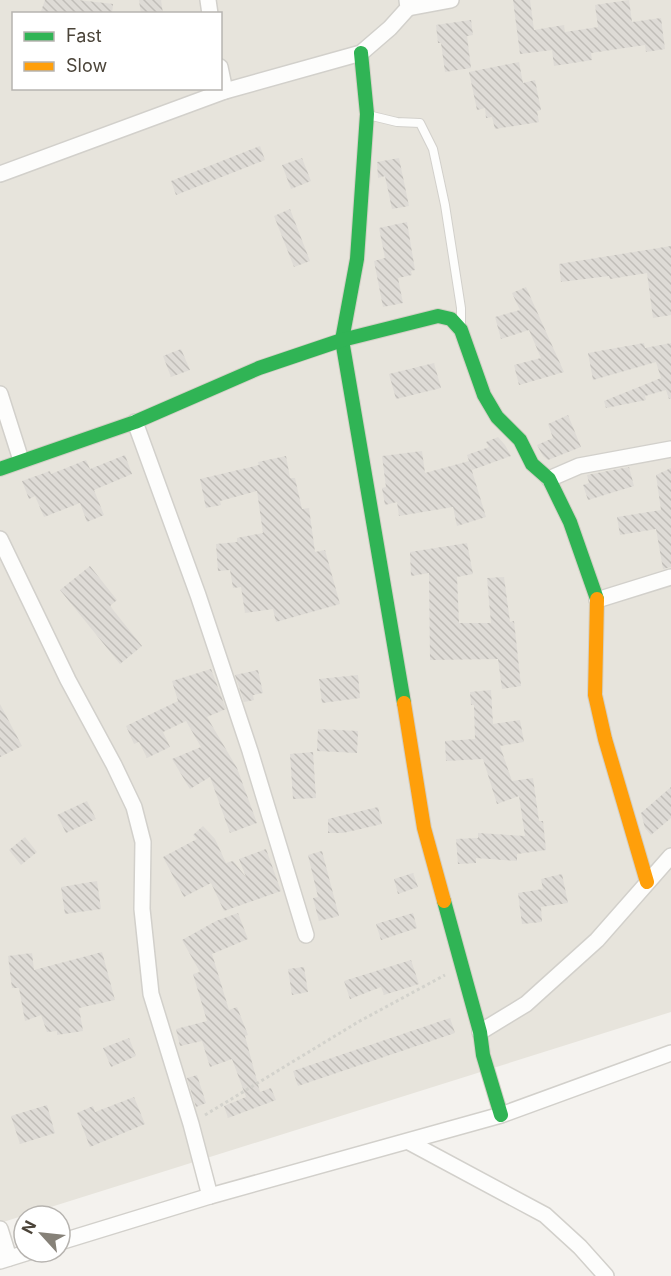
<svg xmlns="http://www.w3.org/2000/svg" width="671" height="1276" font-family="Inter,sans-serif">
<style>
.residential{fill:#e7e4dc;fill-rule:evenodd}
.building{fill:url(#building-back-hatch)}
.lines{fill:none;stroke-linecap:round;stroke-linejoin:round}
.lane-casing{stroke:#d2d0cb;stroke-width:10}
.street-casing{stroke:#d2d0cb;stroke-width:18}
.fast-casing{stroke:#d3cfc5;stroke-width:16}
.slow-casing{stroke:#d3cfc5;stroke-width:16}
.path{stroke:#d3d2cc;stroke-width:3;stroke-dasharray:3 3;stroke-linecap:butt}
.lane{stroke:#fdfdfc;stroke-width:8}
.street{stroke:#fdfdfc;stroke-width:15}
.fast{stroke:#30b455;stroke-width:14}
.slow{stroke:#ff9f0a;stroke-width:14}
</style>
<defs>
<pattern id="building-back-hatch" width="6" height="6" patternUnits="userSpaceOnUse" patternTransform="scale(1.5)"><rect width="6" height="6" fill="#dedbd6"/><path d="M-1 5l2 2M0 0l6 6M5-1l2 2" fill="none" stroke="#c0bdb8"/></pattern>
</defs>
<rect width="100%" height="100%" fill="#f4f2ee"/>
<path class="residential" d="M0,0H671V1012L0,1223ZM14,14H220V88H14Z"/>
<g class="building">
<path d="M45,0H78L113,4L112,14H40Z"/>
<path d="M139,0H161L163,14H141Z"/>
<path d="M513,0H530L534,30L564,25L565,32L598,27L595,5L629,0L632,22L661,18L665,49L646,52L645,45L591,53L592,60L554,66L552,50L520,54Z"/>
<path d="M471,20L473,35L467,36L471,68L445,72L441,43H438L436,25Z"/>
<path d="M519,62L523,83L535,80L541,110L537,111L539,122L495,129L492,117L486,118L485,108L477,110L469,72Z"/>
<path d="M260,146L265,160L176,195L171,181Z"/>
<path d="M302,158L311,181L291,189L282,165Z"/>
<path d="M399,158L409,206L392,209L385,176L378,178L377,162Z"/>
<path d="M290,209L310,261L294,267L274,216Z"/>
<path d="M407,222L415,270L411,271L412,275L398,278L403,303L383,307L374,261L385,258L379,228Z"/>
<path d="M671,246V315L653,318L647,273L610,279L609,276L561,282L559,264Z"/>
<path d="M526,287L564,372L519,385L514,365L541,358L529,330L501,339L495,317L520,310L512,293Z"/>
<path d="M644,343L645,348L671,343V399H669L666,390L645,396L646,400L606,408L604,401L661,378L656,362L593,380L588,353Z"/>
<path d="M181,349L190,370L171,377L163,356Z"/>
<path d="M434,363L441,388L396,399L389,374Z"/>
<path d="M568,415L581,447L548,460L543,456L537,445L553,438L548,424Z"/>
<path d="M498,437L505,445L511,456L472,470L467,455L489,447L486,442Z"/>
<path d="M422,451L425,473L469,461L486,517L457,526L453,507L399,516L397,502L385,505L382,488L386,487L382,456Z"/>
<path d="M125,455L132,474L94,490L104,515L87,522L80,503L44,517L35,496L29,499L22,481L50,471L51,474L86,460L90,469Z"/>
<path d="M286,456L290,478H295L302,509L309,508L315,552L325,550L340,604L276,622L273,609L245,613L241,587L233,588L230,570L218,571L216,544L237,542V538L263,533L257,491L220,501L221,505L206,508L200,479L259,465L258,462Z"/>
<path d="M629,467L634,486L588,500L583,485L589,483L587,475Z"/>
<path d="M671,468V567L663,569L656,529L620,535L617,517L661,510L656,475Z"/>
<path d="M467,543L473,574L457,577L459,623H491L487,578L504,577L510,622L514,621L521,686L502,689L498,659L430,660L429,573L411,576L410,552Z"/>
<path d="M90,566L117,600L110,606L142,646L120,664L60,590Z"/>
<path d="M211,669L226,709L207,717L237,768L257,823L230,833L210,777L190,789L172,759L201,747L186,721L163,732L170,747L147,758L139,742L134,744L126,726L178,701L172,681Z"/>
<path d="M258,670L263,693L253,695L254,700L244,702L235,675Z"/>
<path d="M358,675L360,698L322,703L319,679Z"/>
<path d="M491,690L493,724L520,720L524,742L500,746L512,781L533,778L539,821H543L546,850L517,854V861L476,858V863L458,864L456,839L478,838V833L525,836L519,796L497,804L483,759L446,761L445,741L475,739L474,705H471L470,692Z"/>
<path d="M0,704L22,746L0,757Z"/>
<path d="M318,729L358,731L357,753L317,751Z"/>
<path d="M313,752L316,798L293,799L290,754Z"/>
<path d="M671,787V818L651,835L645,828L641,813Z"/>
<path d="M87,801L96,819L66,833L57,815Z"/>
<path d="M378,807L382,824L343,833H328V819Z"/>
<path d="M203,826L215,839L226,863L233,861L246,877L239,859L266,849L281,891L224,911L211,883L184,897L163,857L197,839L193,835Z"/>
<path d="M25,837L37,852L21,865L9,850Z"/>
<path d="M322,851L339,916L319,921L313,898L318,897L308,855Z"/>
<path d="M413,873L418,887L398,894L394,879Z"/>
<path d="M562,874L568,903L541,907L542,922L522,924L518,893L543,889L541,879Z"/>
<path d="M97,881L101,909L65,914L61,887Z"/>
<path d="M238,913L248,939L212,954L229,1010L237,1007L248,1035L245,1036L260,1092L271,1088L276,1100L228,1118L224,1106L246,1097L232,1059L210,1067L202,1041L180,1046L176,1029L207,1021L193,974L200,972L182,940L216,921Z"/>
<path d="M413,913L417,928L381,940L376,924Z"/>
<path d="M102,952L115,1000L79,1008L83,1031L57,1035V1031L47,1032L41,1015L25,1021L19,988H12L8,956L32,953L34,970Z"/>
<path d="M411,960L419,984L384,995L381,987L350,999L344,981Z"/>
<path d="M304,967L308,992L292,995L288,969Z"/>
<path d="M450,1018L455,1033L298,1086L293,1071Z"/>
<path d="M129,1038L136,1056L111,1067L103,1048Z"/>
<path d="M197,1075L206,1103L196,1107L187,1078Z"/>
<path d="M134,1097L145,1124L90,1147L77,1113L93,1106L95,1112Z"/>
<path d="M47,1105L55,1133L20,1144L11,1116Z"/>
</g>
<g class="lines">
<g class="lane-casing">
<path id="lane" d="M368,115L397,122L420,123L433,149L445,205L461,308V323"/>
</g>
<g class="street-casing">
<g id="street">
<path d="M208,0L210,14"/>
<path d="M408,8L451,0"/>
<path d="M220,67L225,91"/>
<path d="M0,174L225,91L361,53L390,28L408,8L407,0"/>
<path d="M0,394L21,460"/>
<path d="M135,422L198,595L250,751L306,935"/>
<path d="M549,479L579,466L671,449"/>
<path d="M0,539L68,680L114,765L134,807L143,842L142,909L151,994L191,1124L210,1196"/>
<path d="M597,600L671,577"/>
<path d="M480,1032L526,1004L597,940L671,856"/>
<path d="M409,1142L545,1215L580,1247L606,1276"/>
<path d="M0,1229L9,1258"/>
<path d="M60,1242L210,1196L501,1115L671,1053"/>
<path d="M0,1261L29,1252"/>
</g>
</g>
<g class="fast-casing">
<g id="fast">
<path d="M361,53L367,114L357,259L342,340L404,703"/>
<path d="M0,469L135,422L259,368L342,340L438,316L451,319L461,330L484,395L497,417L520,440L532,464L549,479L570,522L597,599"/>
<path d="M444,901L480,1032L483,1055L501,1115"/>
</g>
</g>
<g class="slow-casing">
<g id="slow">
<path d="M597,599L595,695L605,739L647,882"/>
<path d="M404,703L424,828L444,901"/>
</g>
</g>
<path class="path" d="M205,1115L358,1022L445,975"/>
<use href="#lane" class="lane"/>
<use href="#street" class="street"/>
<use href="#fast" class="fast"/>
<use href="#slow" class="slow"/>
</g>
<rect x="12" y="12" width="210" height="78" fill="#ffffff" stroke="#b7b4b0" stroke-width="1.5"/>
<rect x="24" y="32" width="30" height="9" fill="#30b455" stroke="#b7b4b0" stroke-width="1.5"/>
<text x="66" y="42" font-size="18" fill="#4b4439">Fast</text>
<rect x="24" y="62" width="30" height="9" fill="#ff9f0a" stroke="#b7b4b0" stroke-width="1.5"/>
<text x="66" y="72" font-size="18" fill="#4b4439">Slow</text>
<g transform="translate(42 1234) rotate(297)"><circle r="28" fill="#ffffff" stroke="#b7b4b0" stroke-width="1.5"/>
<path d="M0-4.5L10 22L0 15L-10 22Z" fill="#868178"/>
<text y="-9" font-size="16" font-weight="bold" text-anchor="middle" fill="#4b4439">N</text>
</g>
</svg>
